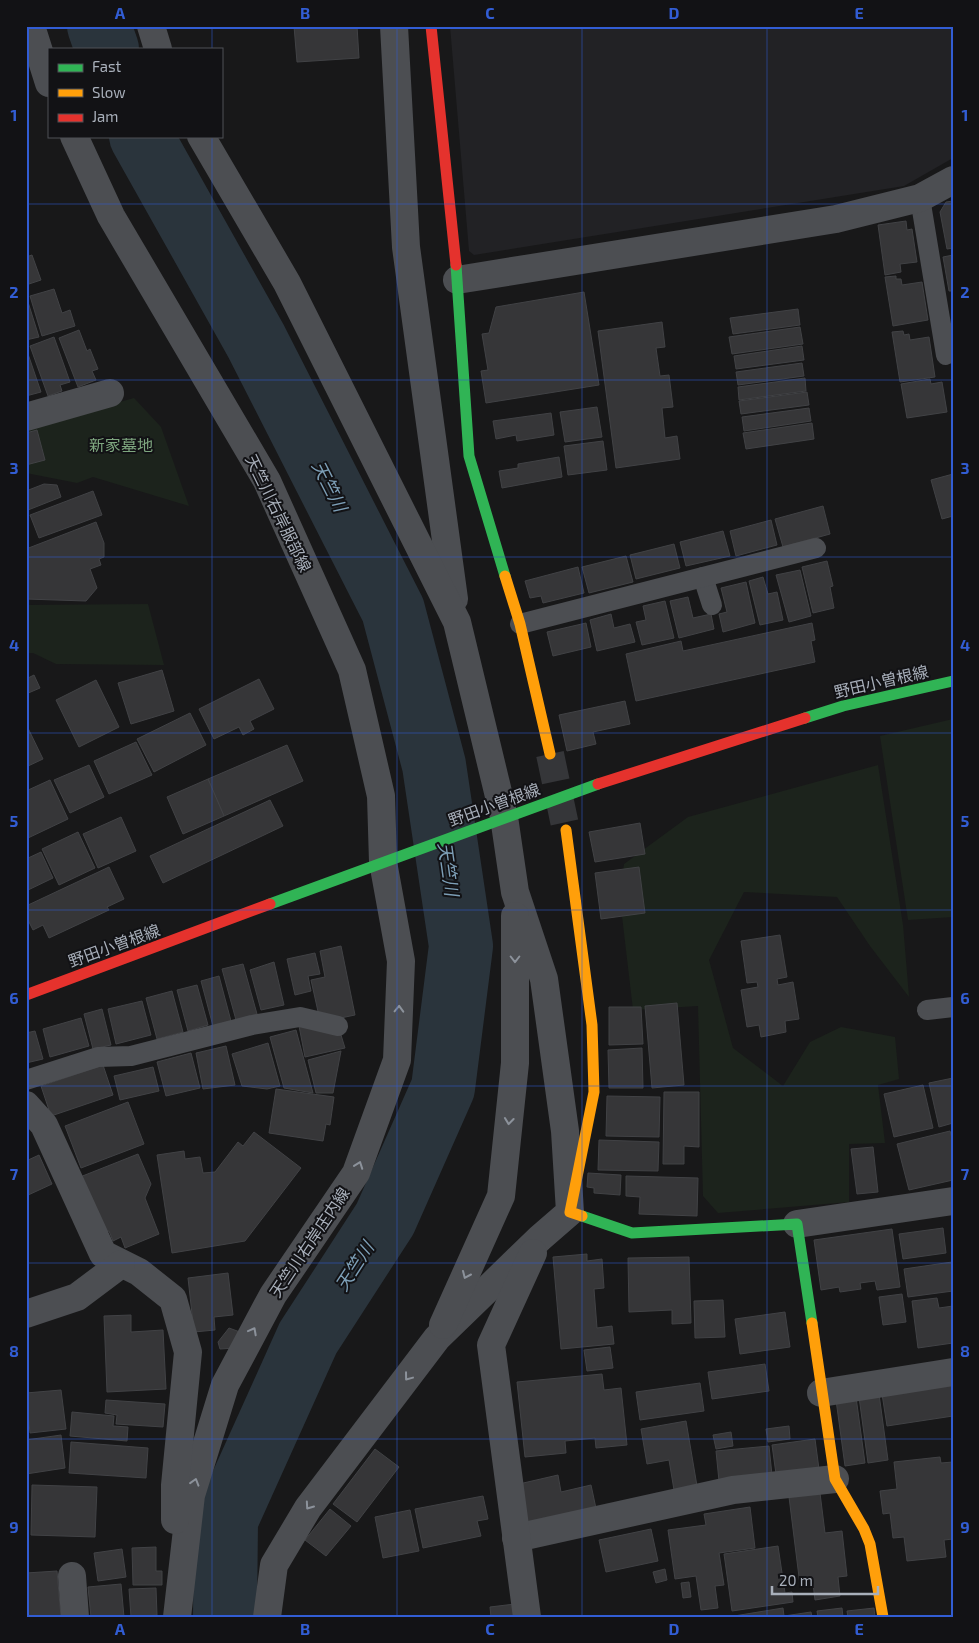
<svg xmlns="http://www.w3.org/2000/svg" width="979" height="1643" font-family="'Exo 2','Noto Sans JP',sans-serif">
<style>
.built{fill:#222225}
.green{fill:#1c231c}
.lines{fill:none;stroke-linecap:round;stroke-linejoin:round}
.river{stroke:#2a343c;stroke-width:64}
.building{fill:#363638;stroke:#414245}
.secondary-tunnel{stroke:#353639;stroke-width:28;stroke-dasharray:28 14;stroke-linecap:butt}
.lane{stroke:#4c4e52;stroke-width:20}
.street{stroke:#4c4e52;stroke-width:28}
.fast{stroke:#30b455;stroke-width:11}
.slow{stroke:#ff9f0a;stroke-width:11}
.jam{stroke:#e5322d;stroke-width:11}
.oneway{stroke:#8c929b}
.grid{fill:none;stroke:#325dd4;stroke-width:1;stroke-opacity:0.55}
.labels{text-anchor:middle;dominant-baseline:central;stroke-width:4;stroke-linejoin:round;paint-order:stroke}
.park-label{font-size:16px;fill:#7ea67f;stroke:#121215}
.street-label{font-size:16px;fill:#a8afba;stroke:#121215}
.water-label{font-size:18px;font-style:italic;fill:#7d9fb7;stroke:#121215}
.neatline{fill:none;stroke:#325dd4;stroke-width:2}
.grid-label{font-size:16px;text-anchor:middle;font-weight:bold;fill:#325dd4}
</style>
<rect width="100%" height="100%" fill="#181819"/>
<path class="built" d="M450,26H953V158L904,186L474,255L469,251Z"/>
<g class="green">
<path d="M134,398L161,427L189,506L93,477L77,483L26,473V428Z"/>
<path d="M148,604L164,665L56,664L33,653H26V605Z"/>
<path d="M953,719V917L908,920L880,736Z"/>
<path d="M878,765L903,925L909,997L870,946L837,897L744,892L709,960L733,1048L783,1086L810,1042L841,1027L895,1037L899,1079L878,1085L885,1143L849,1144V1202L718,1213L703,1196L698,1006L633,1010L620,899L624,864L688,817Z"/>
</g>
<g class="lines">
<g class="river">
<path d="M99,26L107,49"/>
<path d="M141,136L256,341L393,610L434,765L461,946L443,1088L385,1219L308,1338L226,1520L225,1617"/>
</g>
</g>
<g class="building">
<path d="M294,26H357L359,58L297,62Z"/>
<path d="M953,201V248L947,249L940,212L946,202Z"/>
<path d="M906,221L907,230L912,229L917,262L900,264L901,272L885,275L878,225Z"/>
<path d="M32,255L41,280L26,285V257Z"/>
<path d="M953,255V291H949L943,257Z"/>
<path d="M896,276V279H901L902,285L922,282L928,320L893,326L885,277Z"/>
<path d="M54,289L62,313L70,310L75,326L42,336L30,296Z"/>
<path d="M584,292L599,385L486,403L481,371L488,370L482,334L489,333L496,307Z"/>
<path d="M28,302L39,337L26,340V303Z"/>
<path d="M798,309L800,325L733,334L730,318Z"/>
<path d="M662,322L665,347L656,348L660,376L669,375L673,407L662,408L665,438L677,436L680,459L616,468L598,331Z"/>
<path d="M800,327L803,344L732,354L729,337Z"/>
<path d="M79,330L87,351L90,349L98,369L92,371L96,380L78,387L59,338Z"/>
<path d="M903,331L904,335L909,334L910,340L929,337L935,377L900,382L892,332Z"/>
<path d="M54,337L70,382L60,385L62,391L48,396L30,346Z"/>
<path d="M802,346L804,360L736,369L734,356Z"/>
<path d="M26,348L41,392L26,396Z"/>
<path d="M802,363L804,376L738,385L736,372Z"/>
<path d="M805,378L806,391L739,400L738,387Z"/>
<path d="M930,379L931,384L942,382L947,412L907,418L901,384Z"/>
<path d="M807,392L809,405L741,414L739,401Z"/>
<path d="M597,407L602,437L565,442L560,412Z"/>
<path d="M809,408L811,421L744,431L742,417Z"/>
<path d="M551,413L554,435L517,441L516,435L496,439L493,421Z"/>
<path d="M812,423L814,439L746,449L743,433Z"/>
<path d="M37,430L45,460L26,465V433Z"/>
<path d="M603,441L607,470L568,475L564,446Z"/>
<path d="M559,457L562,477L502,488L499,471L518,468V464Z"/>
<path d="M953,474V516L942,519L931,480Z"/>
<path d="M44,484L57,485L61,497L28,510L26,491Z"/>
<path d="M93,491L102,515L39,538L30,515Z"/>
<path d="M823,506L830,534L783,547L775,519Z"/>
<path d="M771,520L777,545L736,556L730,531Z"/>
<path d="M96,522L104,543V557L99,559L101,565L90,569L97,588L86,601L26,599V549Z"/>
<path d="M723,531L730,556L686,566L680,542Z"/>
<path d="M674,544L680,568L636,579L630,555Z"/>
<path d="M626,556L633,582L589,593L582,567Z"/>
<path d="M827,561L833,586L830,587L834,608L813,613L802,567Z"/>
<path d="M578,567L584,593L543,603L541,596L530,598L525,581Z"/>
<path d="M800,570L811,616L789,622L776,575Z"/>
<path d="M763,577L768,594L777,592L783,620L760,625L749,581Z"/>
<path d="M746,582L755,623L723,632L719,614L727,612L721,588Z"/>
<path d="M688,597L693,618L711,614L714,629L679,638L670,601Z"/>
<path d="M665,601L674,638L642,645L636,622L646,620L643,606Z"/>
<path d="M611,614L614,628L630,624L635,642L597,651L590,620Z"/>
<path d="M586,623L591,647L553,656L547,632Z"/>
<path d="M812,623L815,640L811,641L815,662L636,701L626,654L681,641L683,651Z"/>
<path d="M162,670L174,711L131,724L118,683Z"/>
<path d="M34,675L40,688L26,694V679Z"/>
<path d="M259,679L274,709L250,721L254,729L243,735L239,727L214,739L199,709Z"/>
<path d="M96,680L119,727L79,747L56,700Z"/>
<path d="M625,701L630,724L593,732L596,744L567,751L559,715Z"/>
<path d="M190,713L206,745L154,772L137,739Z"/>
<path d="M26,724L43,759L26,767Z"/>
<path d="M136,742L152,775L109,794L94,761Z"/>
<path d="M287,745L303,781L224,816L208,779Z"/>
<path d="M89,765L104,797L70,813L54,780Z"/>
<path d="M208,779L224,816L183,834L167,797Z"/>
<path d="M50,780L68,819L28,838L26,791Z"/>
<path d="M270,800L283,826L163,883L150,856Z"/>
<path d="M121,817L136,851L98,868L83,834Z"/>
<path d="M640,823L645,854L595,862L589,832Z"/>
<path d="M78,832L95,868L59,885L42,849Z"/>
<path d="M41,852L53,878L26,891V859Z"/>
<path d="M109,867L124,899L107,907L109,910L49,938L43,925L33,930L26,916V906Z"/>
<path d="M639,867L645,913L601,919L595,873Z"/>
<path d="M780,935L787,977L777,979L778,985L793,982L799,1019L785,1021L786,1032L761,1037L759,1025L747,1027L741,990L758,987L757,982L747,983L741,941Z"/>
<path d="M341,946L355,1015L331,1020L319,1016L311,980L325,977L320,951Z"/>
<path d="M315,953L320,974L308,976L311,991L295,995L287,959Z"/>
<path d="M274,962L284,1005L261,1010L250,970Z"/>
<path d="M243,964L257,1014L236,1020L222,969Z"/>
<path d="M219,976L231,1021L213,1026L201,981Z"/>
<path d="M197,985L208,1025L188,1031L177,990Z"/>
<path d="M172,991L183,1032L157,1039L146,998Z"/>
<path d="M142,1001L151,1035L116,1044L108,1009Z"/>
<path d="M677,1003L684,1085L652,1088L645,1006Z"/>
<path d="M609,1007H641L643,1044L609,1045Z"/>
<path d="M102,1009L111,1045L93,1049L84,1014Z"/>
<path d="M81,1018L89,1046L50,1057L43,1029Z"/>
<path d="M299,1026L341,1035L345,1048L305,1057Z"/>
<path d="M296,1030L313,1093L284,1088L270,1037Z"/>
<path d="M35,1031L43,1059L26,1063V1033Z"/>
<path d="M268,1043L280,1086L267,1089L242,1086L232,1054Z"/>
<path d="M226,1046L235,1085L203,1089L196,1053Z"/>
<path d="M642,1048L643,1088H609L608,1050Z"/>
<path d="M341,1051L333,1093H316L308,1060Z"/>
<path d="M191,1053L200,1088L166,1096L157,1062Z"/>
<path d="M103,1065L113,1095L51,1116L41,1086Z"/>
<path d="M153,1067L159,1091L120,1100L114,1076Z"/>
<path d="M953,1078V1123L939,1127L929,1083Z"/>
<path d="M923,1085L933,1128L894,1137L884,1094Z"/>
<path d="M276,1089L334,1097L330,1125L326,1124L323,1141L269,1133Z"/>
<path d="M664,1092H699V1147L684,1146V1164H663Z"/>
<path d="M607,1096L660,1097L659,1137L606,1136Z"/>
<path d="M128,1102L144,1144L81,1168L65,1126Z"/>
<path d="M950,1131L953,1142V1180L909,1190L897,1144Z"/>
<path d="M254,1132L301,1168L245,1241L172,1253L157,1155L184,1151L185,1159L200,1157L203,1173L215,1172L238,1142L243,1146Z"/>
<path d="M599,1140L659,1142L658,1171L598,1170Z"/>
<path d="M873,1147L878,1192L857,1194L851,1149Z"/>
<path d="M138,1154L151,1184L145,1198L159,1234L125,1248L121,1237L113,1241L109,1231L102,1233L80,1177Z"/>
<path d="M39,1155L52,1184L26,1196V1161Z"/>
<path d="M588,1173L621,1175L620,1195L594,1193V1188L587,1187Z"/>
<path d="M626,1176L698,1178L697,1216L639,1214L640,1197L626,1196Z"/>
<path d="M943,1228L946,1253L903,1259L899,1234Z"/>
<path d="M892,1229L900,1287L877,1290L875,1281L860,1283L861,1289L840,1292L839,1287L821,1290L814,1240Z"/>
<path d="M587,1254V1261L602,1259L604,1288L594,1289L597,1328L612,1326L614,1344L561,1349L553,1257Z"/>
<path d="M689,1257L691,1323L672,1324V1310L629,1312L628,1258Z"/>
<path d="M952,1262L953,1291L908,1297L904,1269Z"/>
<path d="M228,1273L233,1315L214,1317L215,1330L194,1332L188,1278Z"/>
<path d="M902,1294L906,1322L883,1325L879,1297Z"/>
<path d="M937,1298L939,1308L953,1306V1343L918,1348L912,1301Z"/>
<path d="M723,1300L725,1337L695,1338L694,1301Z"/>
<path d="M785,1312L790,1347L740,1354L735,1319Z"/>
<path d="M131,1315V1332L163,1330L166,1389L107,1392L104,1316Z"/>
<path d="M229,1328L240,1332L236,1348L220,1349L218,1342Z"/>
<path d="M610,1347L613,1368L587,1371L584,1350Z"/>
<path d="M765,1364L769,1391L712,1399L708,1372Z"/>
<path d="M602,1374L604,1390L621,1388L627,1445L596,1448L595,1438L565,1441L566,1453L525,1457L517,1382Z"/>
<path d="M700,1383L704,1411L640,1420L636,1392Z"/>
<path d="M953,1384V1416L887,1426L882,1394Z"/>
<path d="M61,1390L66,1429L30,1433L26,1393Z"/>
<path d="M879,1394L888,1460L868,1463L859,1397Z"/>
<path d="M856,1397L865,1463L845,1466L836,1400Z"/>
<path d="M106,1400L165,1404L163,1427L116,1424L117,1415L105,1413Z"/>
<path d="M72,1412L114,1416L113,1426L128,1427L127,1441L70,1436Z"/>
<path d="M686,1421L697,1486L674,1490L669,1460L647,1464L641,1429Z"/>
<path d="M789,1426L790,1439L768,1442L766,1429Z"/>
<path d="M731,1432L733,1446L716,1449L713,1435Z"/>
<path d="M61,1435L65,1468L26,1474V1440Z"/>
<path d="M815,1439L819,1469L776,1474L772,1445Z"/>
<path d="M71,1442L148,1448L146,1478L69,1473Z"/>
<path d="M769,1446L772,1475L719,1481L716,1451Z"/>
<path d="M375,1449L399,1467L357,1522L333,1504Z"/>
<path d="M940,1457L941,1463L953,1462V1539L944,1540L946,1557L907,1561L904,1537L893,1538L890,1513L883,1514L880,1491L897,1489L894,1462Z"/>
<path d="M558,1475L561,1492L591,1485L597,1513L528,1527L519,1484Z"/>
<path d="M32,1485L97,1487L95,1537L31,1535Z"/>
<path d="M820,1493L825,1533L842,1531L847,1576L838,1577L840,1596L815,1600L813,1584L800,1585L789,1497Z"/>
<path d="M483,1496L488,1519L477,1521L481,1536L423,1548L415,1509Z"/>
<path d="M750,1507L755,1548L719,1553L724,1585L715,1586L718,1608L701,1610L696,1576L675,1579L668,1530L706,1525L704,1514Z"/>
<path d="M330,1509L351,1526L326,1556L305,1540Z"/>
<path d="M410,1510L419,1551L383,1558L375,1517Z"/>
<path d="M651,1529L658,1561L606,1572L599,1540Z"/>
<path d="M778,1546L785,1593L792,1592L793,1602L732,1611L724,1554Z"/>
<path d="M156,1547V1571H162V1585H133L132,1548Z"/>
<path d="M122,1549L126,1577L98,1581L94,1553Z"/>
<path d="M665,1569L667,1580L656,1583L653,1572Z"/>
<path d="M57,1571L61,1617H26V1573Z"/>
<path d="M689,1582L691,1597L683,1598L681,1583Z"/>
<path d="M121,1584L124,1617H91L88,1587Z"/>
<path d="M156,1588L157,1615L131,1617L129,1589Z"/>
<path d="M515,1604L517,1617H491L490,1607Z"/>
<path d="M783,1608L784,1616L811,1612L812,1617H728Z"/>
<path d="M842,1608L843,1617H818L817,1611Z"/>
<path d="M874,1608L875,1617H848L847,1611Z"/>
</g>
<g class="lines">
<path class="secondary-tunnel" d="M550,754L566,830"/>
<g class="lane">
<path d="M920,198L946,355"/>
<path d="M703,577L712,605"/>
<path d="M520,624L816,548"/>
<path d="M927,1010L953,1007"/>
<path d="M26,1080L98,1057L131,1056L252,1025L300,1017L338,1026"/>
</g>
<g class="street">
<path d="M31,26L49,83"/>
<path d="M151,26L158,49"/>
<path d="M394,26L406,247L454,599"/>
<path d="M74,136L111,216L267,481L352,670L381,796L383,862L401,961L397,1060L356,1173L273,1295L225,1385L191,1495L177,1617"/>
<path d="M201,136L287,283L457,622L504,817L515,892L544,979L565,1131L570,1212L540,1238L437,1338L308,1508L274,1565L267,1617"/>
<path d="M457,280L836,219L920,198L953,180"/>
<path d="M26,417L110,393"/>
<path d="M26,1105L44,1125L103,1254L139,1272L173,1299L188,1352L175,1485V1520"/>
<path d="M797,1224L953,1201"/>
<path d="M26,1314L77,1297L121,1264"/>
<path d="M443,1325L501,1196L515,1063V916"/>
<path d="M821,1393L953,1372"/>
<path d="M516,1538L733,1490L835,1479"/>
<path d="M72,1576L75,1617"/>
<path d="M527,1617L491,1345L533,1253"/>
</g>
<g class="fast">
<path d="M456,265L469,456L505,576"/>
<path d="M805,718L843,706L953,681"/>
<path d="M270,904L598,784"/>
<path d="M582,1216L632,1233L797,1224L812,1323"/>
</g>
<g class="slow">
<path d="M505,576L520,624L550,754"/>
<path d="M566,830L592,1025L594,1092L570,1212L582,1216"/>
<path d="M812,1323L835,1479L864,1529L870,1544L883,1617"/>
</g>
<g class="jam">
<path d="M431,26L456,265"/>
<path d="M598,784L805,718"/>
<path d="M26,995L270,904"/>
</g>
</g>
<defs><path id="oneway-chevron" d="M-2-3.5L2.5 0L-2 3.5" fill="none" stroke-width="1.6" stroke-linecap="round" stroke-linejoin="round" transform="scale(1.25)"/></defs>
<g class="oneway">
<use href="#oneway-chevron" transform="translate(515 959) rotate(90)"/>
<use href="#oneway-chevron" transform="translate(399 1009) rotate(-88)"/>
<use href="#oneway-chevron" transform="translate(509 1121) rotate(96)"/>
<use href="#oneway-chevron" transform="translate(359 1165) rotate(-70)"/>
<use href="#oneway-chevron" transform="translate(466 1275) rotate(114)"/>
<use href="#oneway-chevron" transform="translate(253 1331) rotate(-62)"/>
<use href="#oneway-chevron" transform="translate(408 1377) rotate(127)"/>
<use href="#oneway-chevron" transform="translate(195 1482) rotate(-73)"/>
<use href="#oneway-chevron" transform="translate(309 1506) rotate(125)"/>
</g>
<path class="grid" d="M212,26V49M397,26V1617M582,26V1617M767,26V1617M212,136V1617M26,204H953M26,380H953M26,557H953M26,733H953M26,910H953M26,1086H953M26,1263H953M26,1439H953"/>
<g class="labels">
<g class="park-label">
<text x="121" y="444">新家墓地</text>
</g>
<g class="street-label">
<text transform="translate(279 513) rotate(64)">天竺川右岸服部線</text>
<text transform="translate(881 681) rotate(-13)">野田小曽根線</text>
<text transform="translate(494 804) rotate(-20)">野田小曽根線</text>
<text transform="translate(114 945) rotate(-20)">野田小曽根線</text>
<text transform="translate(309 1242) rotate(-56)">天竺川右岸庄内線</text>
</g>
<g class="water-label">
<text transform="translate(330 486) rotate(63)">天竺川</text>
<text transform="translate(449 869) rotate(82)">天竺川</text>
<text transform="translate(354 1266) rotate(-57)">天竺川</text>
</g>
</g>
<rect width="979" height="1643" fill="none" stroke="#121215" stroke-width="55"/>
<rect x="48" y="48" width="175" height="90" fill="#121215" stroke="#4e5157"/>
<rect x="58" y="64" width="25" height="8" fill="#30b455" stroke="#4e5157"/>
<text x="92" y="72" font-size="15" fill="#a8afba">Fast</text>
<rect x="58" y="89" width="25" height="8" fill="#ff9f0a" stroke="#4e5157"/>
<text x="92" y="98" font-size="15" fill="#a8afba">Slow</text>
<rect x="58" y="114" width="25" height="8" fill="#e5322d" stroke="#4e5157"/>
<text x="92" y="122" font-size="15" fill="#a8afba">Jam</text>
<path d="M772 1586v8h106v-8" fill="none" stroke="#a8afba" stroke-width="2.5"/>
<text x="779" y="1586" font-size="15" fill="#a8afba" stroke="#121215" stroke-width="4" paint-order="stroke">20 m</text>
<rect x="28" y="28" width="924" height="1588" class="neatline"/>
<g class="grid-label">
<text x="120" y="19">A</text>
<text x="305" y="19">B</text>
<text x="490" y="19">C</text>
<text x="674" y="19">D</text>
<text x="859" y="19">E</text>
<text x="14" y="121">1</text>
<text x="965" y="121">1</text>
<text x="14" y="298">2</text>
<text x="965" y="298">2</text>
<text x="14" y="474">3</text>
<text x="965" y="474">3</text>
<text x="14" y="651">4</text>
<text x="965" y="651">4</text>
<text x="14" y="827">5</text>
<text x="965" y="827">5</text>
<text x="14" y="1004">6</text>
<text x="965" y="1004">6</text>
<text x="14" y="1180">7</text>
<text x="965" y="1180">7</text>
<text x="14" y="1357">8</text>
<text x="965" y="1357">8</text>
<text x="14" y="1533">9</text>
<text x="965" y="1533">9</text>
<text x="120" y="1635">A</text>
<text x="305" y="1635">B</text>
<text x="490" y="1635">C</text>
<text x="674" y="1635">D</text>
<text x="859" y="1635">E</text>
</g>
</svg>
